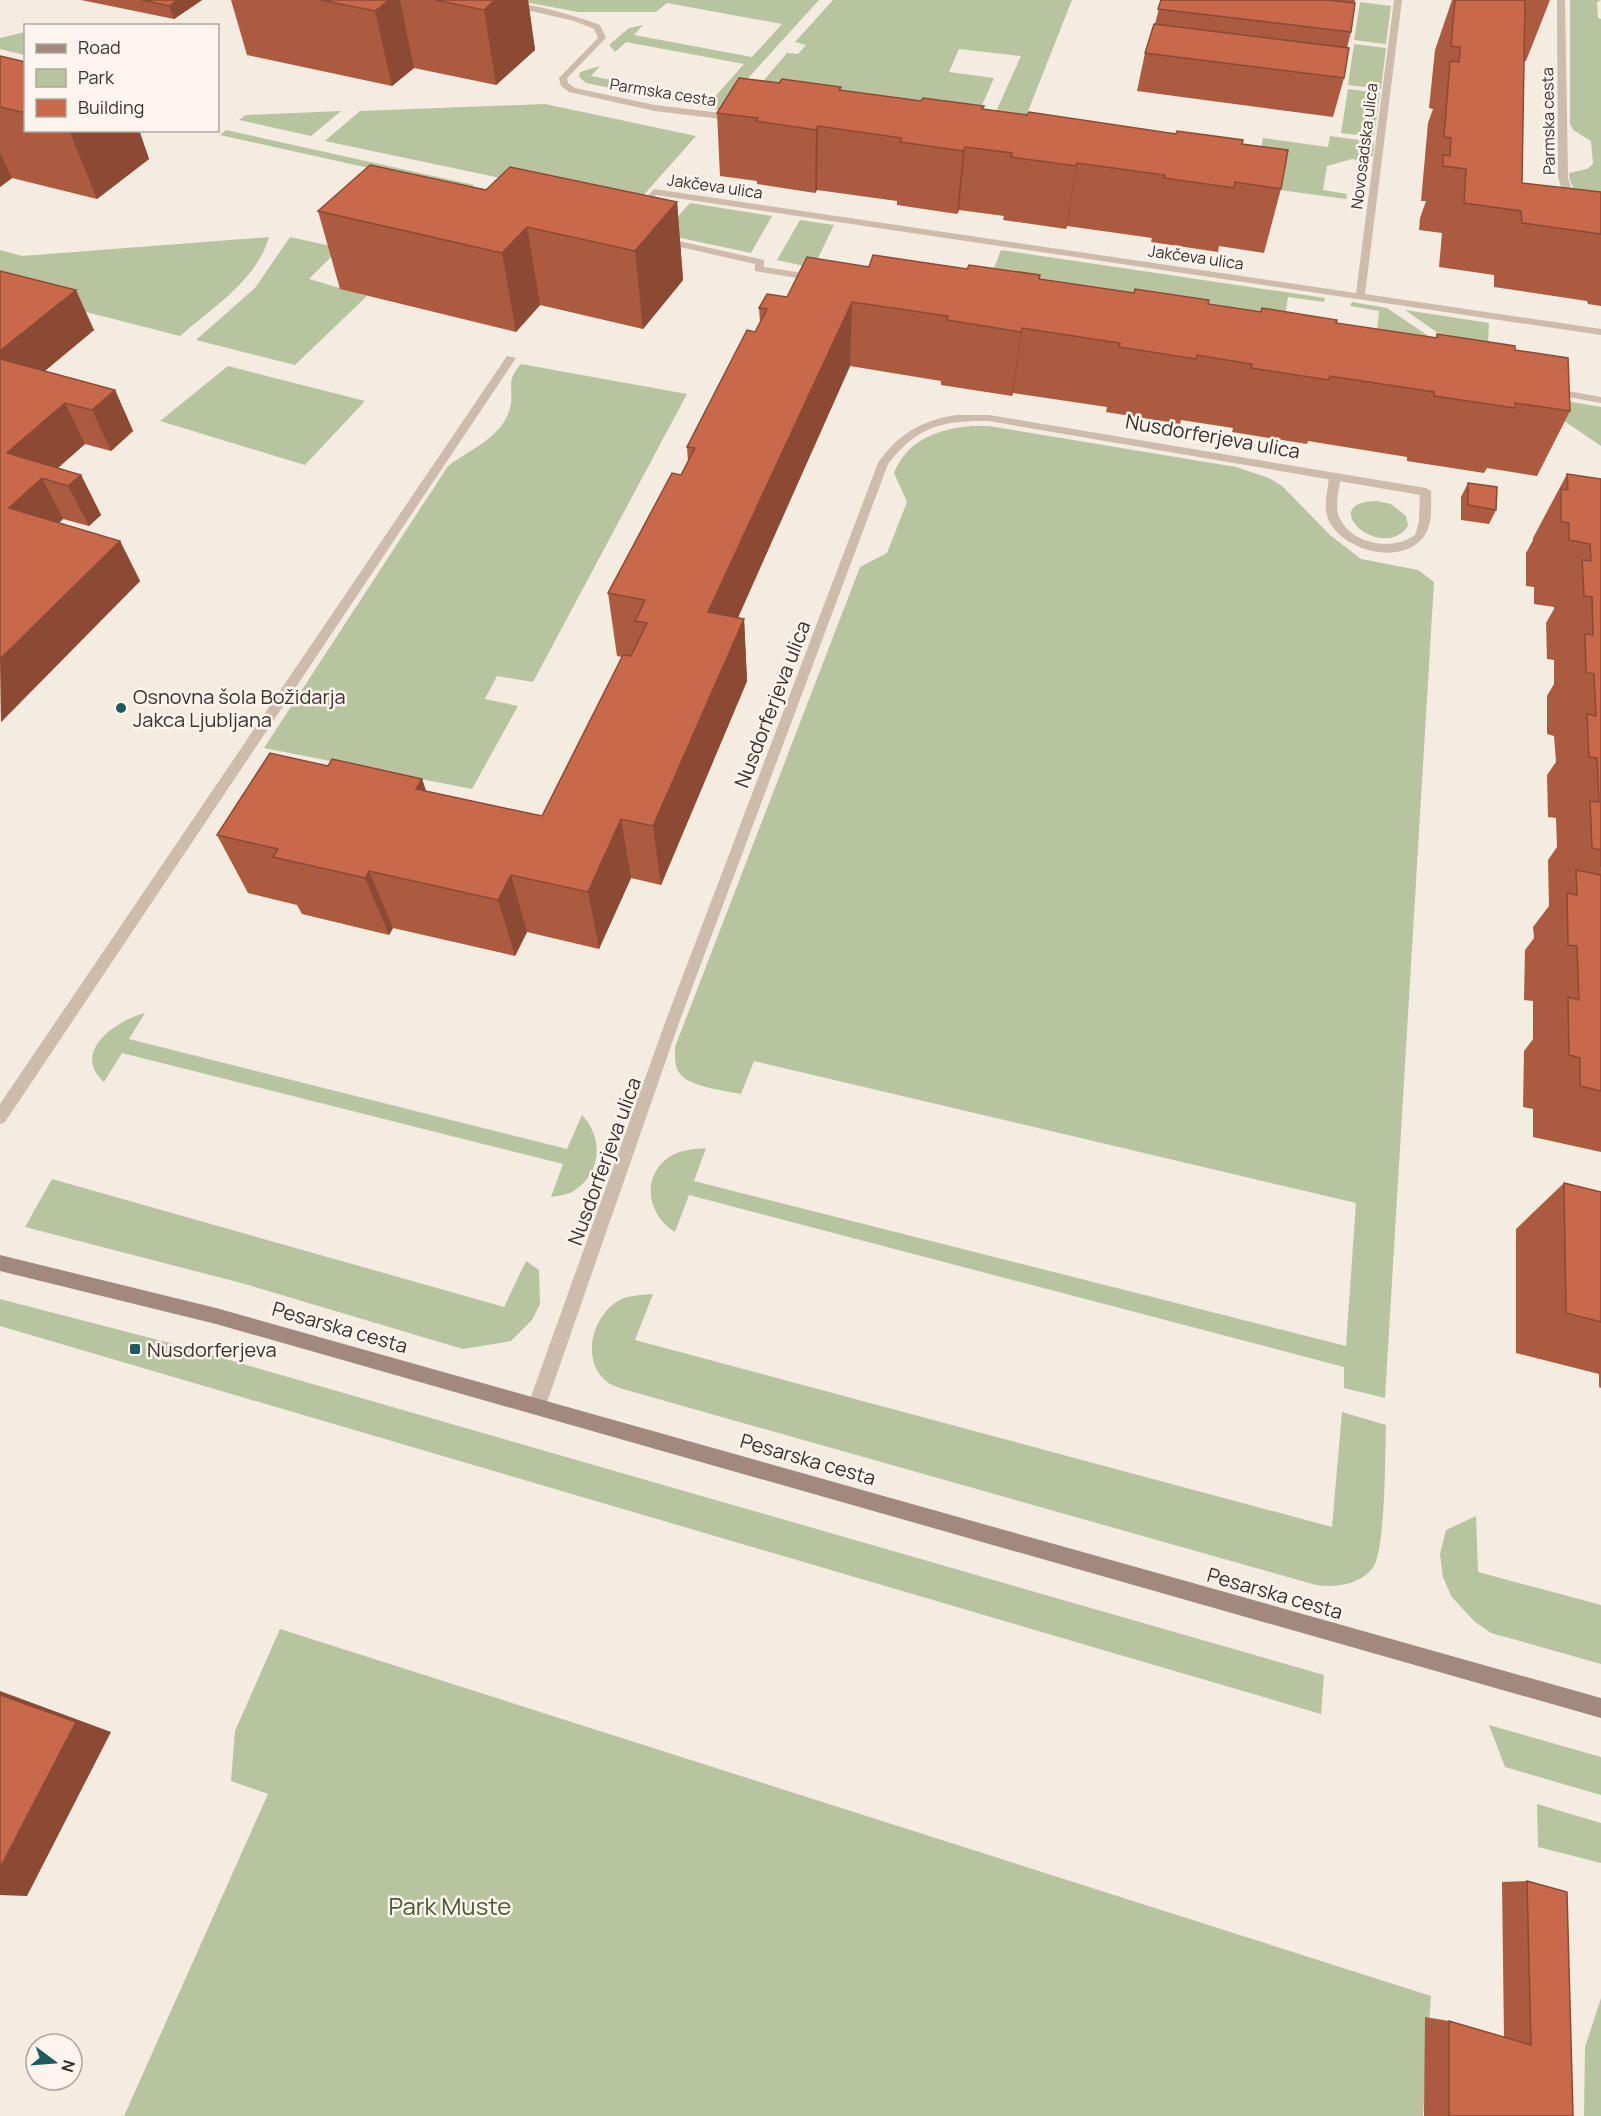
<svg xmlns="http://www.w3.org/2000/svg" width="1601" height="2116" font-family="Manrope,sans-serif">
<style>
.green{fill:#b8c4a0}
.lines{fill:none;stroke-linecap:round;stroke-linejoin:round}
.lane{fill:#cdbbac;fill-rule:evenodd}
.street{fill:#cdbbac;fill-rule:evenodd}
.secondary{fill:#a18a7d;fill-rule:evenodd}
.wall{fill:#ac5a40}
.shaded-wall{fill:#8c4a34}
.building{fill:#c8694b;stroke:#8c4a34;stroke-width:1.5}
.poi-dot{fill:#1f5a5e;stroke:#fbf5ee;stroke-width:2}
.labels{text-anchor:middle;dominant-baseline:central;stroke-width:5;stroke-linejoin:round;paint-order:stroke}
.far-street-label{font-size:16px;fill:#3b302b;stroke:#fbf5ee}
.street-label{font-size:20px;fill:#3b302b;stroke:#fbf5ee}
.poi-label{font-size:20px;fill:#3b302b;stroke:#fbf5ee;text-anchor:start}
.near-park-label{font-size:24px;fill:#4a5a2e;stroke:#fbf5ee}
</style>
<rect width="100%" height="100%" fill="#f4ebe1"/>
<g class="green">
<path d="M514,0H819L719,110L586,83L579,77L580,72L600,66L591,76L712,100L744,64L626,42L615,52L609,45L629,28L643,25L634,35L752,57L782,24L667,3L656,12H578Z"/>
<path d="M833,0H1072L1013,149L989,127L1021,56L959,49L949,72L994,78L973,126L754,92L787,53L798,54L806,45L795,42Z"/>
<path d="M1570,0H1601L1597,2L1598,18L1601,19V215C1587,203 1570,193 1569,173L1587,169L1593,164L1591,141L1573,130L1570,124Z"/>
<path d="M1360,2L1391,6L1386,44L1354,40Z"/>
<path d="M25,32V55L0,49V38Z"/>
<path d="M1354,44L1386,48L1381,89L1348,85Z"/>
<path d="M1348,89L1380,93L1374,137L1341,133Z"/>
<path d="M545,104L696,136L634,206L325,141L360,111Z"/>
<path d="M341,111L311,136L239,120L246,115Z"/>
<path d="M226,130L474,185L468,190L220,135Z"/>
<path d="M1330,136L1374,142L1373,156H1365L1364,161L1352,159L1327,166L1323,190L1347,194L1346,199L1280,190L1257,170L1263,138L1328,147Z"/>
<path d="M690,203L772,216L751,253L662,234Z"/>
<path d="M800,220L834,225L816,262L805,266L777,260Z"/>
<path d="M269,237C257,280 212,308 180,336L0,290V250L22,256Z"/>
<path d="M290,237L340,248L309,279L367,296L295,365L196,340L255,288Z"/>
<path d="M1001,250L1325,298L1324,302L1288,297L1285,316L983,297Z"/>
<path d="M1352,302L1387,308L1476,368L1377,331L1379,311L1350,306Z"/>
<path d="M1405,310L1489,323L1487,362L1478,361Z"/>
<path d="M521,364L687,394L533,682L497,676L485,699L518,706L472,789L264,748L448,466C469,450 503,437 510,408C515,386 504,384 521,364Z"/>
<path d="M228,366L365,401L305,465L160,421Z"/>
<path d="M1548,398L1601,407V446L1548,410Z"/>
<path d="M971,426H989L1236,467L1269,478L1282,486L1330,535L1361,559L1418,570L1434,582L1385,1398L1344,1388V1367L689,1195L675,1232C648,1216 640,1177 669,1157C680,1150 693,1149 706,1148L694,1181L1346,1346L1356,1203L754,1061L741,1094C727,1091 691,1087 681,1075C674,1068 675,1056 675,1047L860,567L887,553L907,502L894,473C907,440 938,429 971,426Z"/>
<path d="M1376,501L1391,504L1406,516L1408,526C1381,564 1315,502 1376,501Z"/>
<path d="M145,1013L129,1039L567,1149L582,1115C605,1139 601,1177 570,1193C564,1195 557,1196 551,1197L563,1164L122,1053L104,1082C70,1052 117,1020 145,1013Z"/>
<path d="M52,1179L504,1307L526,1261L539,1270L540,1304L532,1320L511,1341L463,1349L245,1284L25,1227Z"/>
<path d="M653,1294L635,1340L1332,1527L1342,1412L1386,1425C1385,1451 1386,1553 1372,1569C1358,1585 1335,1588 1316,1585L623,1389C618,1387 610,1385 606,1381C580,1359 593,1314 620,1300C630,1295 642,1295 653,1294Z"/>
<path d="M0,1299L170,1343L1324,1675L1321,1714L0,1326Z"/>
<path d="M1476,1516L1478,1572L1601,1605V1664L1491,1633L1475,1622L1451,1596L1443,1577L1440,1554L1446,1530Z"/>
<path d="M280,1629L1431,1996L1423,2116H124L268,1794L231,1781L235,1731Z"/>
<path d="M1489,1725L1601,1757V1795L1505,1767Z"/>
<path d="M1537,1804L1601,1823V1863L1538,1847Z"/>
<path d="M1601,1998V2116H1584L1585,2047Z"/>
</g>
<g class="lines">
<g class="lane">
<path d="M1394,0H1402L1365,294L1601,329V335L656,195L640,214L632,212L654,189L1356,293Z"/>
<path d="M661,237L764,260V267L816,275L821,278L816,281L755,271V264L658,242V238Z"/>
<path d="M507,356L516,358L5,1122L0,1124V1104Z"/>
<path d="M1551,388L1601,397V403L1547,393V389Z"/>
<path d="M1335,474L1341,477C1339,490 1334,507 1340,519C1353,545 1394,551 1415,535L1419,522L1420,492L1422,490H1430C1432,496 1431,505 1431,512C1430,571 1346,559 1328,519C1323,506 1328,490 1329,477Z"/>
</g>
<g class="street">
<path d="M484,0C520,0 566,13 600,25L606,38L567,78L568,83L575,88L655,105L737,115L741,118L737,121L655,111L569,92L561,86L559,78L598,38L594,29L574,21Z"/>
<path d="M1557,0H1565L1568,177C1573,198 1582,210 1601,220V227C1578,219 1564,200 1558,177Z"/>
<path d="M957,415H989L1426,488L1432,492L1426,496L989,421C944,420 917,426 888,464L680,1020L546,1405L543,1411L537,1414L531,1411L528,1405L666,1020L878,463C898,434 922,420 957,415Z"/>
</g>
<path class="secondary" d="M0,1255L216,1308L1601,1698V1718L216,1324L0,1271Z"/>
</g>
<g class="wall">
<path d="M81,0H202L174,19Z"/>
<path d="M231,0H528L535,50L496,85L414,68L392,86L247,55Z"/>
<path d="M1161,0H1355L1351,32L1347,48L1344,78L1333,117L1137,91L1145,53L1155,24Z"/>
<path d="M1452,0H1550L1526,61H1524L1522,183L1601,192V306L1588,304L1587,301L1494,287V275L1439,267L1442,233L1419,230L1420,218L1426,201H1421L1428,123L1433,109L1429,108L1435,50Z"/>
<path d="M0,56L26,62V130H139L149,159L97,199L12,178L0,187Z"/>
<path d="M779,83L841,87L840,90L1242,144L1283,181L1264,253L1219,246L1218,252L1151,242L1152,238L1067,226L1066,229L1003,220L1004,216L959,210L957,214L897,205V201L817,190L815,193L757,184V181L720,176L717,113Z"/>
<path d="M486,190L677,202L683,280L643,329L540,305L516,332L340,289L318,211Z"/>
<path d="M869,267L967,269L1040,279L1436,338L1437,334L1515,350L1570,411L1537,476L1487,468L1484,473L1407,461V457L1308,441L1307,444L1232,432L1233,428L1181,420L1180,424L1106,412L1107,407L1013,393L1012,396L941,385V381L850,366L738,617L744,619L747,681L661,885L631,878L599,949L527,932L515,956L393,928L389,935L302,914L297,905L248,893L217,835L328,766L422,779L426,791L542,816L622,657L617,656L608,593L681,475L688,462L687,447L760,323L759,308Z"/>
<path d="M0,271L94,330L45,371L115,390L133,431L111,451L85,444L58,468L81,475L101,515L89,526L63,519L59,523L120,541L140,581L1,722Z"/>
<path d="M1567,474L1601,479V1152L1533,1137V1109L1523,1107L1524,1051L1533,1039V1001L1524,1000L1525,950L1534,938L1533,927L1549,906L1548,860L1557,847L1556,818L1548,817L1547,775L1556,762L1554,736L1547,734V696L1554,684V660L1547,659L1546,623L1554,609V607L1534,604V587L1526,586V553L1533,540V538Z"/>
<path d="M1468,483L1496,510L1489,524L1461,520V497Z"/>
<path d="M1564,1183L1601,1192V1388L1599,1387V1374L1516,1353V1229Z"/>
<path d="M1527,1881L1573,2116H1424L1425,2017L1449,2021L1504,2037L1502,1882Z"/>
</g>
<g class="shaded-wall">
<path d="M178,0H202L174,19L169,6Z"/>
<path d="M389,0H400L414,68L392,86L375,11Z"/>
<path d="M495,0H528L535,50L496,85L484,10Z"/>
<path d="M818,126L817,190L815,193L816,130Z"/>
<path d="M69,130H139L149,159L97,199Z"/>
<path d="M965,147L959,210L957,214L963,151Z"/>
<path d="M0,153L12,178L0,187Z"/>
<path d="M1077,163L1067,226L1066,229L1076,166Z"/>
<path d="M677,202L683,280L643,329L635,251Z"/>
<path d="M527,227L540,305L516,332L502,253Z"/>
<path d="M76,290L94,330L13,397L0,371V351Z"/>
<path d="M852,302L850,366L713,674L708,612Z"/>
<path d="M1022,328L1013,393L1012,396L1021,332Z"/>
<path d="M115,390L133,431L111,451L92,410Z"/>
<path d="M65,403L85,444L45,479L42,478L63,519L31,548L9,508L7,453Z"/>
<path d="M81,475L101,515L89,526L68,486Z"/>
<path d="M120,541L140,581L1,722L0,659Z"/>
<path d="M744,619L747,681L661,885L653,826Z"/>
<path d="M422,779L442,838L416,789Z"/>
<path d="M621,819L631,878L599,949L588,892Z"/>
<path d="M369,871L393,928L389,935L365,878Z"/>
<path d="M511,875L527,932L515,956L498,900Z"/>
<path d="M0,1691L111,1732L27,1896L0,1895Z"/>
</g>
<g class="building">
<path d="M142,0H178L169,6Z"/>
<path d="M321,0H389L375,11Z"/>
<path d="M435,0H495L484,10Z"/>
<path d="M1161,0H1328L1355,3L1351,32L1158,9Z"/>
<path d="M1455,0H1525L1522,183L1601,192V234L1522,223L1521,211L1464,203L1466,169L1443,166V155L1450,156L1451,138L1444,137L1450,61L1459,62L1460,47L1451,46Z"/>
<path d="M1154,24L1349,48L1344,78L1145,53Z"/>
<path d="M0,56L26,62V113L0,107Z"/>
<path d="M739,78L779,83L782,79L841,87L839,90L921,101L923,98L984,106L982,109L1027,115L1029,112L1176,134L1177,131L1243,140L1242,144L1288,150L1281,189L1235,182L1234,188L1164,178L1165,175L1077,163L1076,166L1011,157L1012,153L965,147L963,151L900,142L902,138L818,126L816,130L756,121L758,118L717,113Z"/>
<path d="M370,165L486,190L510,167L677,202L635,251L527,227L502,253L318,211Z"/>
<path d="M873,255L967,269L969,265L1040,275L1039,279L1134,293L1135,289L1209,300L1208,304L1261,312L1262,308L1337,320L1336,323L1437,338V334L1515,346V350L1568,358L1570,411L1515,403V408L1434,396V392L1330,376L1329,380L1251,368L1252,364L1197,355L1196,359L1119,347L1120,343L1022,328L1021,332L947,320L948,316L852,302L708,612L744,619L653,826L621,819L588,892L511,875L498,900L369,871L365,878L273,857L278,849L217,835L270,753L328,766L332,759L422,779L416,789L542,816L623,655L631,656L647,623L635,621L645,600L608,593L672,473L681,475L695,448L687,447L747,330L755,332L767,309L759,308L767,294L787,297L807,257L869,267Z"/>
<path d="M0,271L76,290L0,351Z"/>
<path d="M0,359L115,390L92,410L65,403L7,453L81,475L68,486L42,478L9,508L120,541L0,659Z"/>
<path d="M1567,474L1601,479V867V850L1592,848L1590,801L1599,802L1597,758L1589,757L1587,714L1596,716L1594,674L1586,672L1585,634L1593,635L1592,597L1584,596L1582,560L1591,561L1590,544L1569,540V523L1561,522V489L1568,490Z"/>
<path d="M1468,483L1497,487L1496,510L1468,505Z"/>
<path d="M1576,870L1601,875V1091L1580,1086V1058L1569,1055L1568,997L1579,1000L1577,946L1568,945L1567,893L1577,895Z"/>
<path d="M1564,1183L1601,1192V1322L1566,1313Z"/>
<path d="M0,1695L76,1722L0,1868Z"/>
<path d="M1527,1881L1567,1892L1573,2116H1449V2021L1531,2045Z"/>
</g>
<g class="poi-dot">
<circle cx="121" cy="708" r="6"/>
<rect x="129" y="1343" width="12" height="12" rx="3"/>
</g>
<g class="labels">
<g class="far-street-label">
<text transform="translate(663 92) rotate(9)">Parmska cesta</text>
<text transform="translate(1548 121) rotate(-91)">Parmska cesta</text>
<text transform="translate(1364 146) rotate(-83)">Novosadska ulica</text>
<text transform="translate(715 186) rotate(8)">Jakčeva ulica</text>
<text transform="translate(1196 257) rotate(8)">Jakčeva ulica</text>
</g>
<g class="street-label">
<text transform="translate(1213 436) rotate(10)">Nusdorferjeva ulica</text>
<text transform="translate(772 704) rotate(-69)">Nusdorferjeva ulica</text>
<text transform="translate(604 1161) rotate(-70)">Nusdorferjeva ulica</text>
<text transform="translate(340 1327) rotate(16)">Pesarska cesta</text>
<text transform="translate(808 1459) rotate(16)">Pesarska cesta</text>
<text transform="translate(1275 1593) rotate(16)">Pesarska cesta</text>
</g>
<g class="poi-label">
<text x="133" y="696">Osnovna šola Božidarja<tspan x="133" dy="23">Jakca Ljubljana</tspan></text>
<text x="147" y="1349">Nusdorferjeva</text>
</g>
<g class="near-park-label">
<text x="450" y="1905">Park Muste</text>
</g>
</g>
<rect x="24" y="24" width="195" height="108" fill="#fbf5ee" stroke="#aea6a0" stroke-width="1.5"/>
<rect x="36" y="44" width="30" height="9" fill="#a18a7d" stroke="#aea6a0" stroke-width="1.5"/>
<text x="78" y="54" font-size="18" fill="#3b302b">Road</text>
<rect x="36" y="69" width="30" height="18" fill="#b8c4a0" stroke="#aea6a0" stroke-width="1.5"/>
<text x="78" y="84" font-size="18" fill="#3b302b">Park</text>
<rect x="36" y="99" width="30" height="18" fill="#c8694b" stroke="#aea6a0" stroke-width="1.5"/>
<text x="78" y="114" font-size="18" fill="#3b302b">Building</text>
<g transform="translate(54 2062) rotate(106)"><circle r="28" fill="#fbf5ee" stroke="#aea6a0" stroke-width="1.5"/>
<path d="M0-4.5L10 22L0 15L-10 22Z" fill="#1f5a5e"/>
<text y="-9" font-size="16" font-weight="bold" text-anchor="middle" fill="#3b302b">N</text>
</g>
</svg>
